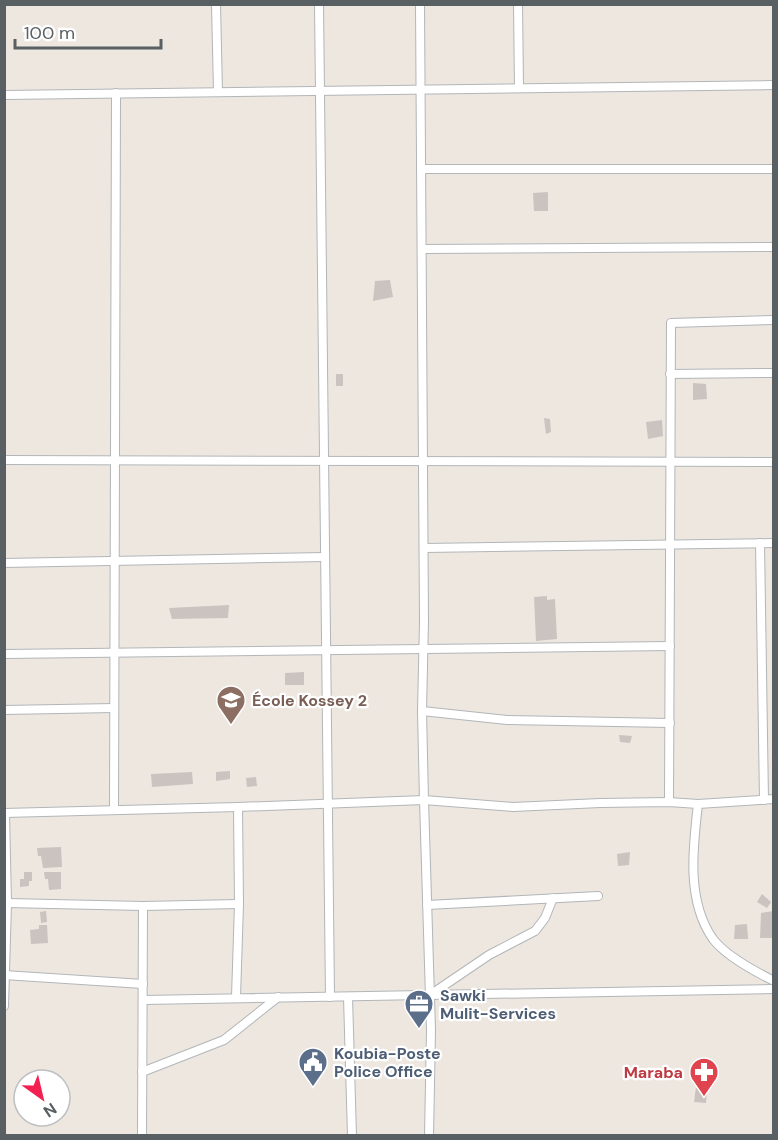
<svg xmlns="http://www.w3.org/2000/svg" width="778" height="1140" font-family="'DM Sans',sans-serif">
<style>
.building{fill:#cac3c0}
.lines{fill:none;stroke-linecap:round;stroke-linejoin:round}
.minor-casing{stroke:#b2b6b9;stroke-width:10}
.minor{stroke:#fff;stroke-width:8}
.labels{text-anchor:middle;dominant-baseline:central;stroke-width:4.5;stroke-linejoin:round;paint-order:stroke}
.education-label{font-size:16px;font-weight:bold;fill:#785e54;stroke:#fff;text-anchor:start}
.service-label{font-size:16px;font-weight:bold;fill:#4e5e75;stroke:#fff;text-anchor:start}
.health-label{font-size:16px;font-weight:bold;fill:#be3a42;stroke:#fff;text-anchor:end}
</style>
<rect width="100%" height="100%" fill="#ede7e0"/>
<g class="building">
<path d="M548,192V211H534L533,193Z"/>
<path d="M390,280L393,297L373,301L375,281Z"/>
<rect x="336" y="374" width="7" height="12"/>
<path d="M693,383L706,384L707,399L693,400Z"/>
<path d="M544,418L550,419L551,432L546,434Z"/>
<path d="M662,420L663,436L648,439L646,422Z"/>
<path d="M547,596V600L555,599L557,639L536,641L534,597Z"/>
<path d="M229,605L228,618L172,619L169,608Z"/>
<path d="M304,672V685H285V673Z"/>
<path d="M619,735L632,736L630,743L620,742Z"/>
<path d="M230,771V779L216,781V772Z"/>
<path d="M192,772L193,784L152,787L151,774Z"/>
<path d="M256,777L257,786L247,787L246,778Z"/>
<path d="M61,847L62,867L43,868L41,856H38L37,848Z"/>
<path d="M630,852L629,865L618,866L617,854Z"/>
<path d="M24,872H32V881H29V886L20,887V879H24Z"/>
<path d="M44,872H61V889L49,890L48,879H45Z"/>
<path d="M762,894L771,902L767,908L757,902Z"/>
<path d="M46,911L47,922L41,923L40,912Z"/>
<path d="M774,911V938H760L761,913Z"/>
<path d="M747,924L748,939H734L735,925Z"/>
<path d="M39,925H47L48,943L31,944L30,930L39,929Z"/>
<path d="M696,1087L707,1091L706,1103L694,1102Z"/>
</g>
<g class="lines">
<g class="minor-casing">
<g id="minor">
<path d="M216,4L218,92"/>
<path d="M319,4L330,997"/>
<path d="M420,4L424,621L422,711L424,800L431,1030L429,1136"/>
<path d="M518,4L519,88"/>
<path d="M4,95L774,85"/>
<path d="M421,169H774"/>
<path d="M422,249L774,247"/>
<path d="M670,374L774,373"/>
<path d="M4,460L774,462"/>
<path d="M760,543L764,800"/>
<path d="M424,548L774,543"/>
<path d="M4,563L325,557"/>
<path d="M4,654L670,646"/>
<path d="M4,710L114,708"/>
<path d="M422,711L507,720L670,723"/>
<path d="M669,802L671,323L774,320"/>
<path d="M698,804C693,847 686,901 713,939C725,955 756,972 774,981"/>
<path d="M114,809L116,93"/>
<path d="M4,813L238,807L424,800L513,807L600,803L669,802L698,804L774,799"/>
<path d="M7,903L143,906L239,904"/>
<path d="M427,905L598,896"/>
<path d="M4,975L143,984"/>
<path d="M430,995L489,955L535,931L545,918L553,898"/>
<path d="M236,997L239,904L238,807"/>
<path d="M348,997L352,1136"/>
<path d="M143,1000L774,989"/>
<path d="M4,1006L7,903L5,813"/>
<path d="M142,1072L224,1040L278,997"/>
<path d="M142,1136L143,906"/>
</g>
</g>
<use href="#minor" class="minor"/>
</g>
<defs>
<g id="school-pin" transform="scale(1.5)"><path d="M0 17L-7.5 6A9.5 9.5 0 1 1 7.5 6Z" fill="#8d6e63" stroke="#fff"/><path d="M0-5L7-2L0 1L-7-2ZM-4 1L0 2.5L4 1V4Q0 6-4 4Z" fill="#fff"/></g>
<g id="office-pin" transform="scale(1.5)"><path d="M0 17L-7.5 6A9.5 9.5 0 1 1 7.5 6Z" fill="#5c6f8a" stroke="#fff"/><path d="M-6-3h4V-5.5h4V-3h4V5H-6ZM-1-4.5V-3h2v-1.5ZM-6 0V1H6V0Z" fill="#fff"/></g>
<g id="civic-pin" transform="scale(1.5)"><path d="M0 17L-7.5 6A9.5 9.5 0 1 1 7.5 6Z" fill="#5c6f8a" stroke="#fff"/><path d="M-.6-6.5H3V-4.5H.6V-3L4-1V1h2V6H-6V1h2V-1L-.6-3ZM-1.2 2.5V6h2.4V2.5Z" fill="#fff"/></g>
<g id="pharmacy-pin" transform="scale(1.5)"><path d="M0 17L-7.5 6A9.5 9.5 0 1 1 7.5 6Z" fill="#e0444e" stroke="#fff"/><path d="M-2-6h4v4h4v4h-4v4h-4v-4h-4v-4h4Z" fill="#fff"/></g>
</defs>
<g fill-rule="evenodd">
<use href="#school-pin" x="231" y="700"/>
<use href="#office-pin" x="419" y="1004"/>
<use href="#civic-pin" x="313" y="1062"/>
<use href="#pharmacy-pin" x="704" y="1072"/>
</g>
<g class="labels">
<g class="education-label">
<text x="252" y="700">École Kossey 2</text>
</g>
<g class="service-label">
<text x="440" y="995">Sawki<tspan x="440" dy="18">Mulit-Services</tspan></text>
<text x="334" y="1053">Koubia-Poste<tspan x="334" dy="18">Police Office</tspan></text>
</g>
<g class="health-label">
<text x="683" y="1072">Maraba</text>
</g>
</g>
<rect width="778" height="1140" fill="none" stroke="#596063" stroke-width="12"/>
<g transform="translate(42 1098) rotate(146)"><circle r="28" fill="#ffffff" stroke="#bdbfc1" stroke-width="1.5"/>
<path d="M0-4.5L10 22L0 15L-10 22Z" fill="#f22151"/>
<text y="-9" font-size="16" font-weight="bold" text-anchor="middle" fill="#596063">N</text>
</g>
<path d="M15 39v9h146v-9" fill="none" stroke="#596063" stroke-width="3"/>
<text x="24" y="39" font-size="18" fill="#596063" stroke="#ffffff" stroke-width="4.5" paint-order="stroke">100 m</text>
</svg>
